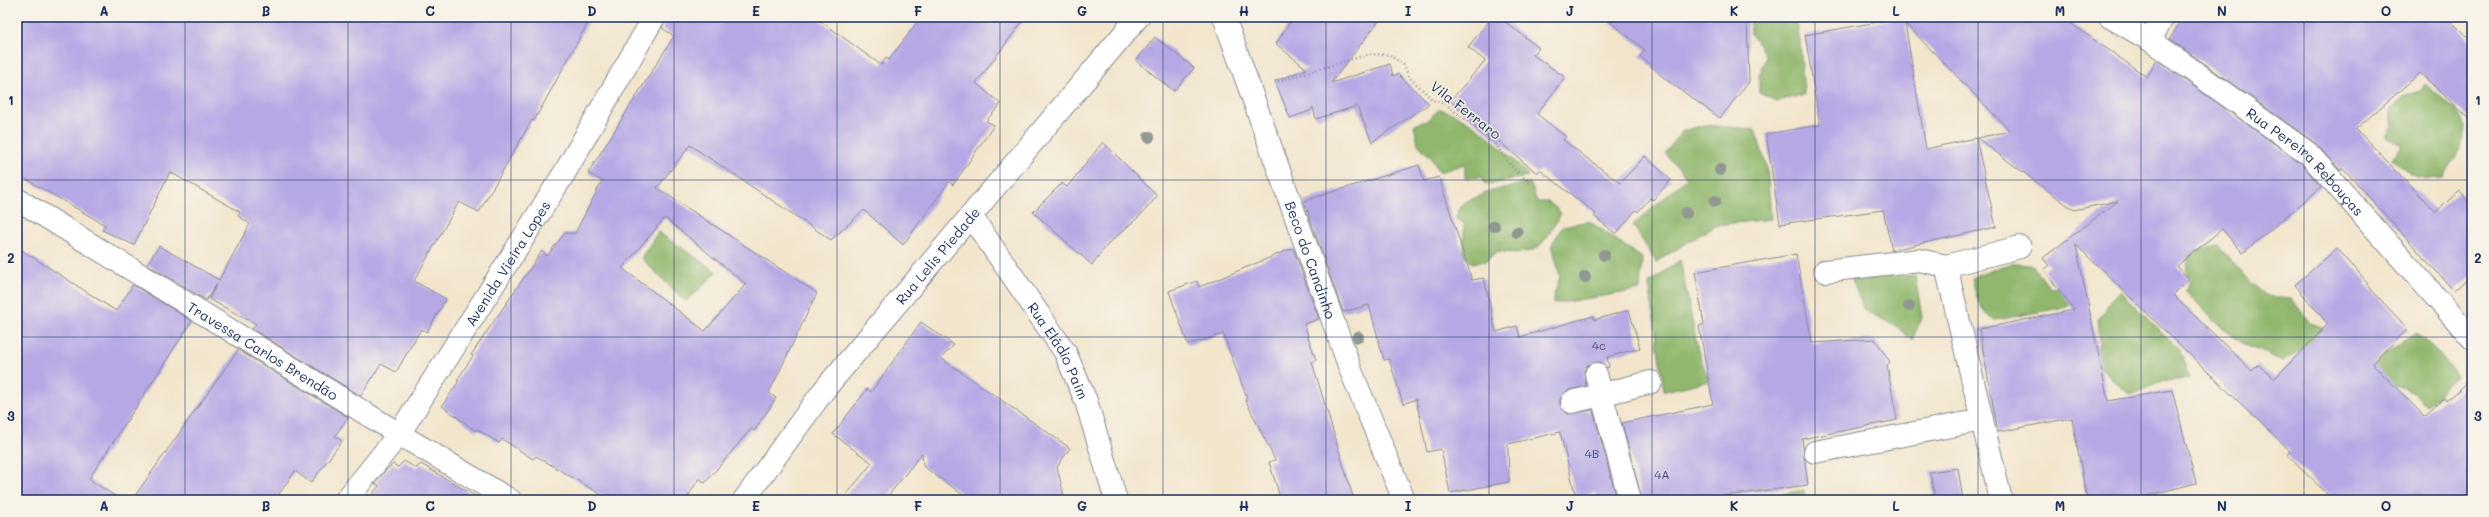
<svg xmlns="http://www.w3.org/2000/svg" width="2489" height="517" font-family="Mali,sans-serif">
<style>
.forest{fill:#90b76d;stroke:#567366}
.building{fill:#b5a8e5;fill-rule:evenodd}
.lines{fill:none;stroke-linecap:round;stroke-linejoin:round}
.minor-casing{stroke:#868a95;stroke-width:24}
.major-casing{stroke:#868a95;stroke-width:24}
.path{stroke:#868a95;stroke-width:2.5;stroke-dasharray:1 3;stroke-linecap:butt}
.minor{stroke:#fff;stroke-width:22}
.major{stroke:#fff;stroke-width:22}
.tree{fill:#919894}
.grid{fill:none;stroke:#1b2f5e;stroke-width:1;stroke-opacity:0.55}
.labels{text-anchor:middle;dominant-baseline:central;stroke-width:3;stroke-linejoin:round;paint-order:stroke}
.number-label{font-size:12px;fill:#424d80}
.street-label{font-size:14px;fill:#1b2f5e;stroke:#f7f3e8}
.neatline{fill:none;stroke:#1b2f5e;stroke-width:1.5}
.grid-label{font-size:13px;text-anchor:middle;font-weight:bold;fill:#1b2f5e}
</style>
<rect width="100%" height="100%" fill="#f7f3e8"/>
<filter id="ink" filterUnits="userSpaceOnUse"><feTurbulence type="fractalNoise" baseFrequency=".025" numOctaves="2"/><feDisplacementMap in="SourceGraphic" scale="8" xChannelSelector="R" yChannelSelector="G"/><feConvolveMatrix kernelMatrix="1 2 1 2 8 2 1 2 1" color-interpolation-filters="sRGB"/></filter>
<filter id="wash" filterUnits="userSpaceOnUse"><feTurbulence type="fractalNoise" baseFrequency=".012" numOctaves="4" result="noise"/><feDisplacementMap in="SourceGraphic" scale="16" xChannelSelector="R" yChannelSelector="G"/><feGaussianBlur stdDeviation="0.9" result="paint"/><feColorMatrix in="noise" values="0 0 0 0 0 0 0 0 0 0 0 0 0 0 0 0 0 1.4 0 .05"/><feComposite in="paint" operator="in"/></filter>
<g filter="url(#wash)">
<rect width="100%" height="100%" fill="#f2e5cc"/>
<g class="forest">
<path d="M1749,17H1799L1795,19L1800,41L1804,95L1776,101L1759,93V76L1766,56L1751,34Z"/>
<path d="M2425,84L2455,109L2466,126L2457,157L2442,177C2420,179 2406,175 2392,158L2403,145L2386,137L2393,123L2390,111L2403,96L2421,91Z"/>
<path d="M1440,109C1473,118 1506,150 1528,176L1486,185L1482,177L1465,178V164L1439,172L1432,159L1418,144L1414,125L1426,121Z"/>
<path d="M1703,125L1755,129L1767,168L1771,219L1716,225L1656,262L1633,225L1687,178L1665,153L1683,131Z"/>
<path d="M1530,183L1537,202H1549L1561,213C1542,247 1539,257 1497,251L1486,261L1472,263L1464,255V223L1455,218L1463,203L1491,191Z"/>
<path d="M1589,221L1642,258L1640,290L1553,304V297L1560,277L1552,244L1563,226Z"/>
<path d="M658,232L717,272L686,302L641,258Z"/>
<path d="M2218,246L2264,296L2291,298L2310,323L2328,329L2370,367L2385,354L2417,333L2441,355L2457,377L2427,406L2414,393L2397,386L2379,399L2305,349L2283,361L2245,345L2217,324L2185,290L2191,278L2186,273L2190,252Z"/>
<path d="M1680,260L1698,351L1709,381L1664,391L1649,283Z"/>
<path d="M2015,263L2031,264L2050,288L2069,286L2073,299L2067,307L1995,320C1977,308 1977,298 1972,278L2000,267Z"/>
<path d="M1899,274L1915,276L1922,317L1912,340L1897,327L1864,310L1850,275Z"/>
<path d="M2120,291L2180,351L2190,379L2164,381L2130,395L2096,363L2099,341L2097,319C2108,311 2109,299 2120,291Z"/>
<path d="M1804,490L1806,500H1752Z"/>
</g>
<g id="blocks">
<g class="building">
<path d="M17,17H591L534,121L532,120L479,212L459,202L414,281L446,299L427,332L421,329L396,372L381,364L361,396L252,329L256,324L209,299L218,282L206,300L147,264L159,246L219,280L250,224L238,216L240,212L170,172L134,245L102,230L105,225L17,174Z"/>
<path d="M666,17H815L881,65L886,58L889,60L921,17H1026L976,83L1001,104L986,121L994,125L953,185L949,182L903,245L864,210L831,240L690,145L657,188L817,293L769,393L776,398L754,431L751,429L705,483L699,478L686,500H610L536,456L533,459L502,439L499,443L477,429L476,431L442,406L459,381L457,380L473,356L471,355L542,251L547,256L565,233H575L602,181L588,173L674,36L662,28ZM665,218L746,284L705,331L622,268Z"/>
<path d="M1293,17H1382L1331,83L1390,64L1393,76L1398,74L1429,104L1372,142L1357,106L1316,119L1313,107L1310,111L1290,118L1275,81L1307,69L1276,44Z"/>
<path d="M1492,17H1499L1539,48L1533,55L1565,77L1537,114L1566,137L1563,140L1620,183L1645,156L1671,180L1653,200L1650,198L1638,212L1636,210L1616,234L1594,216L1596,214L1540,170L1537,173L1450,101L1485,61L1468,47Z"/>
<path d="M1604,17H1747L1749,82L1720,118L1664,78L1640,56L1645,50Z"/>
<path d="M1899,17H2062L2147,77L2157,60L2300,162L2321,187L2243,253L2222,229L2177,266L2189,279L2173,295L2252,371L2258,365L2275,378L2328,324L2295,285L2337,248L2368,283L2366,284L2408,329L2372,363L2424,416L2445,398L2447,401L2472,378V500H2333L2287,455L2290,451L2076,245L2108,401L2172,390L2196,483L2131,500H2087L2072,418L1998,432L1979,329L2074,310L2044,270L2049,266L2043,258L2118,201L2074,210L1977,138L2010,131L1905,23L1926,149L1976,138L1996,227L1892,250L1883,210L1780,224L1766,134L1820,125L1805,35L1900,18Z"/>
<path d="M2183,17H2447L2472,42V121L2420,73L2356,129L2436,212L2459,191L2472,205V274L2454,291L2343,168L2340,170L2315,143L2170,39Z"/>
<path d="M1155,37L1194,68L1174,91L1136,61Z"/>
<path d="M1103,142L1157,196L1142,214L1108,244L1092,265L1033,212L1062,183L1067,187Z"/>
<path d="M1419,165L1424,181L1439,177L1472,280L1484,278L1496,332L1517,326L1520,337L1593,316L1594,320L1629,310L1640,348L1607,357L1609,367L1607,368L1599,362L1587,365L1584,371L1586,386L1569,390L1560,399V405L1568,414L1593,410L1617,500H1598L1596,493L1576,497L1560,432L1508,444L1509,482L1450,493L1441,449L1427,452L1416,399L1403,404L1389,359L1384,360L1369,305L1343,312L1304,201Z"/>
<path d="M17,247L116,311L133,285L192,321L89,479L121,500H17Z"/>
<path d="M1293,248L1319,319L1304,324L1316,360L1312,362L1354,500H1281L1269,462L1275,460L1245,399L1247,398L1223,334L1188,345L1169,291L1197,281L1199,287Z"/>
<path d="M1796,254L1812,343L1875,339L1890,362L1887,365L1897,420L1802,439L1808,485L1694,500H1642L1622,423L1713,404L1699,326L1704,324L1695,272Z"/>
<path d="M921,322L954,345L941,358L1070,448L1057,467L1065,500H970L923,466L922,453L885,500H842L872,463L833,434L867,389L871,392Z"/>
<path d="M238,350L348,417L335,436L342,441L311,483L295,471L275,500H132Z"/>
<path d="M404,461L416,468L421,464L482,500H368L379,486L375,483L384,472L393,464L398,467Z"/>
<path d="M1958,468L1963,500H1935L1930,472Z"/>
</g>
</g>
</g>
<g filter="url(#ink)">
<use href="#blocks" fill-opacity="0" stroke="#868a95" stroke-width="1"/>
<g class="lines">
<g class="minor-casing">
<g id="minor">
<path id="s1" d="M1224,17L1351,371L1404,500"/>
<path id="s2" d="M2110,17L2150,40L2308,153L2472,338"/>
<path d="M2150,40L2163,17"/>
<path id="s3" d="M17,199L399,434L510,500"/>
<path id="s4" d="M971,216L1065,352L1086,401L1116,500"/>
<path d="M1825,271L1919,260L1946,266"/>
<path d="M1596,374L1630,500"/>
<path d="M1572,402L1651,382"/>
<path d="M1982,420L1946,266L2020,247"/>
<path d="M1815,452L1982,420L2001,500"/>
<path id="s5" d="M346,500L399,434L565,172L654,17"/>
</g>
</g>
<g class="major-casing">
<g id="major">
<path id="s6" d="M744,500L824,390L1138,17"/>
</g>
</g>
<path class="path" d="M1278,81L1370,54L1390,55L1404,65L1409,77L1433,100L1445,104L1492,140L1512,167L1530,183"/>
<use href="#minor" class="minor"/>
<use href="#major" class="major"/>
</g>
<g class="tree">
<circle cx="1149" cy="137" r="6"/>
<circle cx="1720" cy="170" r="6"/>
<circle cx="1715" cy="201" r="6"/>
<circle cx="1686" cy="213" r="6"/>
<circle cx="1494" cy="226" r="6"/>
<circle cx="1517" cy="232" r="6"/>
<circle cx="1604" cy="255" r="6"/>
<circle cx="1585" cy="277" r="6"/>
<circle cx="1909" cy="306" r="6"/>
<circle cx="1358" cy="337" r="6"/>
</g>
</g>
<path class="grid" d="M185,17V500M348,17V500M511,17V500M674,17V500M837,17V500M1000,17V500M1163,17V500M1326,17V500M1489,17V500M1652,17V500M1815,17V500M1978,17V500M2141,17V500M2304,17V500M17,180H2472M17,337H2472"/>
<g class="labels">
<g class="number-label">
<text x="1599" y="345">4c</text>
<text x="1592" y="453">4B</text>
<text x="1662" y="474">4A</text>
</g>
<g class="street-label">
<text transform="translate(1466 110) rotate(38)">Vila Ferraro</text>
<text stroke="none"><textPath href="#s2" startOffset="244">Rua Pereira Rebouças</textPath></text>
<text stroke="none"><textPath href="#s6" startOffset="312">Rua Lelis Piedade</textPath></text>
<text stroke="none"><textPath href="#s1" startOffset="258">Beco do Candinho</textPath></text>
<text stroke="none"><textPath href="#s5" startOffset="287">Avenida Vieira Lopes</textPath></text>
<text stroke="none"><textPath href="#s3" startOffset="289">Travessa Carlos Brendão</textPath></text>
<text stroke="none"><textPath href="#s4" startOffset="161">Rua Eládio Paim</textPath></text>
</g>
</g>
<rect width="2489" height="517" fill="none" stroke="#f7f3e8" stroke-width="44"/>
<rect x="22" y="22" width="2445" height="473" class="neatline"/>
<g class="grid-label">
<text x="104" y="16">A</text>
<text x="266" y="16">B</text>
<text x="430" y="16">C</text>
<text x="592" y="16">D</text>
<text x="756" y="16">E</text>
<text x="918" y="16">F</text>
<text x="1082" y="16">G</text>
<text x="1244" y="16">H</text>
<text x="1408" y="16">I</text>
<text x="1570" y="16">J</text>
<text x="1734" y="16">K</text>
<text x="1896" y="16">L</text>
<text x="2060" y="16">M</text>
<text x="2222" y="16">N</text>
<text x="2386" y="16">O</text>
<text x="11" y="105">1</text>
<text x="2478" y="105">1</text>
<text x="11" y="263">2</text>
<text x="2478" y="263">2</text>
<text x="11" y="421">3</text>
<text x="2478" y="421">3</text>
<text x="104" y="511">A</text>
<text x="266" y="511">B</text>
<text x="430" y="511">C</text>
<text x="592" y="511">D</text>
<text x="756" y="511">E</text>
<text x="918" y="511">F</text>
<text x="1082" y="511">G</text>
<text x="1244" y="511">H</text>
<text x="1408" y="511">I</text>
<text x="1570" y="511">J</text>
<text x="1734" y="511">K</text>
<text x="1896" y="511">L</text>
<text x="2060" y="511">M</text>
<text x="2222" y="511">N</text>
<text x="2386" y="511">O</text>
</g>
</svg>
